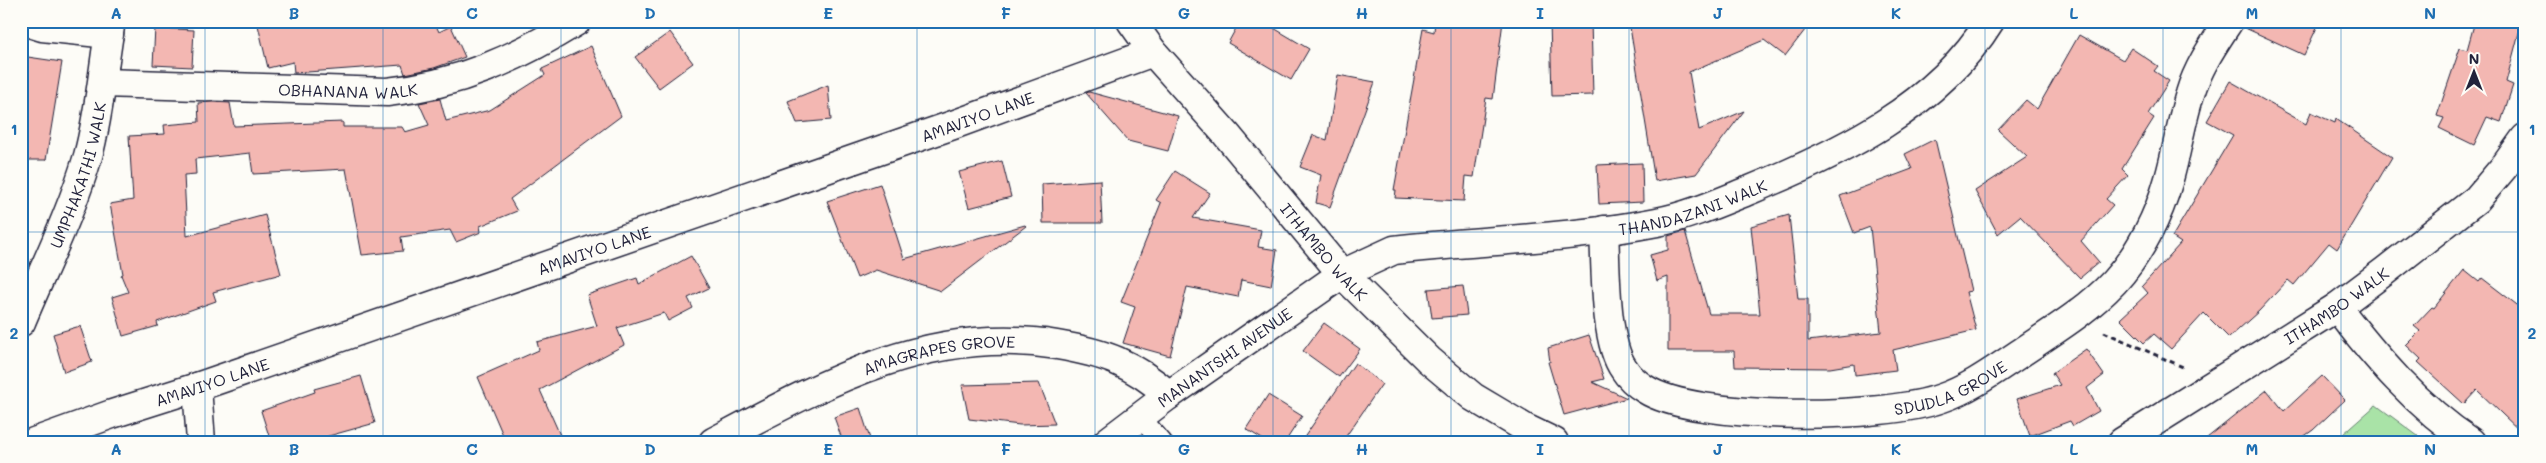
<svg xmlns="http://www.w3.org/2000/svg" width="2546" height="463" font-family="Mali,sans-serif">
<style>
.green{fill:#a9e3a7;stroke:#668271}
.building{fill:#f3b7b2;stroke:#22223b}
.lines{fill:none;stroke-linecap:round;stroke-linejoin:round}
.service-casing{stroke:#22223b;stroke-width:22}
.minor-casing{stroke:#22223b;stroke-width:31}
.path{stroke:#22223b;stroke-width:3;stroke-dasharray:5 4;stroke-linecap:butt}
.service{stroke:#fdfcf7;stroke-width:19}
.minor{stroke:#fdfcf7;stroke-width:28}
.grid{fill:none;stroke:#1f6fb2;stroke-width:1;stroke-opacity:0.55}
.labels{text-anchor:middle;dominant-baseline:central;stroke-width:4;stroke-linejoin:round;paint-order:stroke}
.street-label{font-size:16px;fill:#22223b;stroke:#fdfcf7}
.neatline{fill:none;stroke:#1f6fb2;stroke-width:2}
.grid-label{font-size:16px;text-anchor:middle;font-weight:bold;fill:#1f6fb2}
</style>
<rect width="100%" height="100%" fill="#fdfcf7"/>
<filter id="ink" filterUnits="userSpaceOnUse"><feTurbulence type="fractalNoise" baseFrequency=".02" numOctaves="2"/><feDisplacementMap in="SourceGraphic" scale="10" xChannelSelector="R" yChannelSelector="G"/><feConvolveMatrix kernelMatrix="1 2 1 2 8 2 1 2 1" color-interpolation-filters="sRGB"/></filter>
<g filter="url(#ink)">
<path class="green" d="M2376,405L2426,442H2334Z"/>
<g class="building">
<path d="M257,21H434L439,32L451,26L465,57L434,68L405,74L402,65L294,73L293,62L268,68Z"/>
<path d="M1240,21H1262L1309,49L1291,80L1228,43Z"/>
<path d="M1435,21H1503L1493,99L1486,98L1474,177L1466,176L1464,201L1395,198L1396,190H1394L1423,29L1434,32Z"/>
<path d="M1550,21H1591L1593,95L1552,96Z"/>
<path d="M1629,21H1812L1785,56L1764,40L1689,72L1699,130L1744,111L1696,174L1655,181Z"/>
<path d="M2245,21H2320L2304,55L2243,27Z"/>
<path d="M2475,21H2522L2506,82L2513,85L2501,122L2487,117L2474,145L2439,128L2444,118L2437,116L2460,48L2467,50Z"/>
<path d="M155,28L194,30L192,67L153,65Z"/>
<path d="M670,32L693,63L659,88L635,57Z"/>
<path d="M2079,35L2123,60L2131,48L2158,66L2154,71L2169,81L2148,114L2154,118L2122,169L2128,175L2106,199L2113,205L2081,241L2099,262L2080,278L2020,216L1998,234L1975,191L2027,157L1998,130L2026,100L2037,109Z"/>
<path d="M591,46L621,116L510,199L517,211L480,226L481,232L456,242L450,230L401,237L403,251L362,255L346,169L253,174L250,153L195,159L196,174L184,175L187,236L265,215L281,274L213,292L216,301L157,322L158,326L123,336L112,297L128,292L121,275L123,274L110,204L133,200L129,136L165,134L164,125L199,122L198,103L213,102L230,103L234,126L343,122V127H402L405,132L429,125L419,103L440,99L446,121L490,110L545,75L542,69Z"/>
<path d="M21,56L62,62L46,160H21Z"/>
<path d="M1338,75L1375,82L1330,207L1316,203L1321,175L1300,167L1313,135L1327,140Z"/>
<path d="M2230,81L2306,124L2311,112L2335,123L2336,119L2392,157L2337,249L2329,243L2294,285L2288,280L2259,311L2229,338L2204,313L2171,349L2154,334L2144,343L2120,319L2148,293L2142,286L2181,243L2172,237L2233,135L2207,121Z"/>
<path d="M828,85L831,120L797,123L788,101Z"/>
<path d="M1089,92L1178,116L1168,151L1128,141L1086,93Z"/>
<path d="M1935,139L1971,291L1966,292L1976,330L1893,350L1896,370L1855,375L1854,364L1830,368L1735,367L1734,351H1668V277L1657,281L1650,255L1668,250V236L1685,231L1709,314H1760L1751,226L1789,215L1798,299H1808V341L1881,332L1870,227L1854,233L1840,196L1912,169L1905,154Z"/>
<path d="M1002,161L1011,197L969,208L959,172Z"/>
<path d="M1642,163L1643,202L1599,204L1597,165Z"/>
<path d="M1175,171L1210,193L1193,218L1261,230L1258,247L1277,250L1271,286L1241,280L1238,297L1187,287L1170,356L1123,343L1135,307L1121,302L1161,203L1156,200Z"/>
<path d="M1100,180L1102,223H1043L1042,184Z"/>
<path d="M880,184L904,259L1025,225L1026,226L941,291L876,270L857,278L827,201Z"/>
<path d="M691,256L709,288L688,298L693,308L668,321L664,313L617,328L624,345L540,390L560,435L542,442H506L478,377L539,350L537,342L597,326L587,295L637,278L639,284Z"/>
<path d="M2464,270L2479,282L2482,278L2525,311V436L2477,390L2464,404L2418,362L2421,359L2406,345L2420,331L2414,326L2432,307L2434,308Z"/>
<path d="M1463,286L1467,315L1432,318L1428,289Z"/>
<path d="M1324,323L1360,349L1339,377L1303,351Z"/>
<path d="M80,326L92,362L64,372L53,334Z"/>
<path d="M1589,335L1604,379L1592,382L1627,398L1564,415L1548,362H1550L1548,348Z"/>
<path d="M2086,349L2104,375L2087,388L2099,411L2073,426L2070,421L2030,436L2017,399L2060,385L2052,373Z"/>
<path d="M1355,363L1382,384L1342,442H1301Z"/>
<path d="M361,376L375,423L307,442H271L261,411L315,392L314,389Z"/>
<path d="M2322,376L2345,400L2313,430L2296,442H2202L2267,390L2284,411Z"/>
<path d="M1039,383L1055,424L1020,425L969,419L962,385Z"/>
<path d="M1268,395L1302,416L1285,442H1267L1246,429Z"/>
<path d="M860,408L871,442H843L834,417Z"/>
</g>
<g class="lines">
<g class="service-casing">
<path id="service" d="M1140,417L1162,442"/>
</g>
<g class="minor-casing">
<g id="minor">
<path d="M23,21L42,27L109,34"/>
<path id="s1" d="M1131,21L1153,52L1226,134L1342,274L1429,360L1473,397L1525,428L1554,442"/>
<path id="s2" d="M103,83L387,92C458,85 517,58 577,21"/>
<path id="s3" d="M1604,230C1606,265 1604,342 1624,369C1629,377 1637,384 1645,389C1696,422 1885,419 1942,398C1971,388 1996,369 2022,352C2053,331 2088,310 2114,282C2140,254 2159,215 2169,179C2177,151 2181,122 2190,94C2198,67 2214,44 2229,21"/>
<path d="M2337,307C2375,357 2418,407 2471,442"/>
<path id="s4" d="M21,322C44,267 71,214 88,156C100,112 103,66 111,21"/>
<path d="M197,387L201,442"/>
<path id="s5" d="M34,442L112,414L197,387L953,125L1153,52"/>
<path id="s6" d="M713,442C822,384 929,324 1057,345C1105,353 1132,363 1169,395"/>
<path id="s7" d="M1107,442L1169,395L1342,274L1394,250C1482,240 1571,239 1657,222C1689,216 1720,202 1750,190C1840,153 1937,107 1990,21"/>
<path id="s8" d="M2122,442L2337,307L2385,271L2477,199L2504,167L2525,138"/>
</g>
</g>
<path class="path" d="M2104,332L2183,367"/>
<use href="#service" class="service"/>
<use href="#minor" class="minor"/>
</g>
</g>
<path class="grid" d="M205,21V442M383,21V442M561,21V442M739,21V442M917,21V442M1095,21V442M1273,21V442M1451,21V442M1629,21V442M1807,21V442M1985,21V442M2163,21V442M2341,21V442M21,232H2525"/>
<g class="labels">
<g class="street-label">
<text stroke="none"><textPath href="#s2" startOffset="245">OBHANANA WALK</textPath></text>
<text stroke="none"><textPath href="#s5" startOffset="998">AMAVIYO LANE</textPath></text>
<text stroke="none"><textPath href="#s4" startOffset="158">UMPHAKATHI WALK</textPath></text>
<text stroke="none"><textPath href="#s7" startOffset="649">THANDAZANI WALK</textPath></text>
<text stroke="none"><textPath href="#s5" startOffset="592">AMAVIYO LANE</textPath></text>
<text stroke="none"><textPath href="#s1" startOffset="301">ITHAMBO WALK</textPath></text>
<text stroke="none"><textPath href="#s8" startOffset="254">ITHAMBO WALK</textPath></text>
<text stroke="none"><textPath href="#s6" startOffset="245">AMAGRAPES GROVE</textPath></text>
<text stroke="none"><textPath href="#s7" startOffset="145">MANANTSHI AVENUE</textPath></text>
<text stroke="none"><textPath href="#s5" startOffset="188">AMAVIYO LANE</textPath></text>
<text stroke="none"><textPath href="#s3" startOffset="484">SDUDLA GROVE</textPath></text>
</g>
</g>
<rect width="2546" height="463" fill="none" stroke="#fdfcf7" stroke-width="55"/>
<g transform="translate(2474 72)" stroke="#fdfcf7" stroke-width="4" paint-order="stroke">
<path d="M0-4L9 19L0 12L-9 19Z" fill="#22223b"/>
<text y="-8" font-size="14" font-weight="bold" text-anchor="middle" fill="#22223b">N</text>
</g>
<rect x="28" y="28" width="2490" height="408" class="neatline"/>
<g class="grid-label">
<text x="116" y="19">A</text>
<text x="294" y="19">B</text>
<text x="472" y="19">C</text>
<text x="650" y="19">D</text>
<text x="828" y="19">E</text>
<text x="1006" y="19">F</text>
<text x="1184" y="19">G</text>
<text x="1362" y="19">H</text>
<text x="1540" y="19">I</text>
<text x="1718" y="19">J</text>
<text x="1896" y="19">K</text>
<text x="2074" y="19">L</text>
<text x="2252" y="19">M</text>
<text x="2430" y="19">N</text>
<text x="14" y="135">1</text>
<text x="2532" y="135">1</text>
<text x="14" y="339">2</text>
<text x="2532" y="339">2</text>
<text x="116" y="455">A</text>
<text x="294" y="455">B</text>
<text x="472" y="455">C</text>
<text x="650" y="455">D</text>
<text x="828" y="455">E</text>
<text x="1006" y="455">F</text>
<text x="1184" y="455">G</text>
<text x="1362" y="455">H</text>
<text x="1540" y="455">I</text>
<text x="1718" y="455">J</text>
<text x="1896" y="455">K</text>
<text x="2074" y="455">L</text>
<text x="2252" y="455">M</text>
<text x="2430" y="455">N</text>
</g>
</svg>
